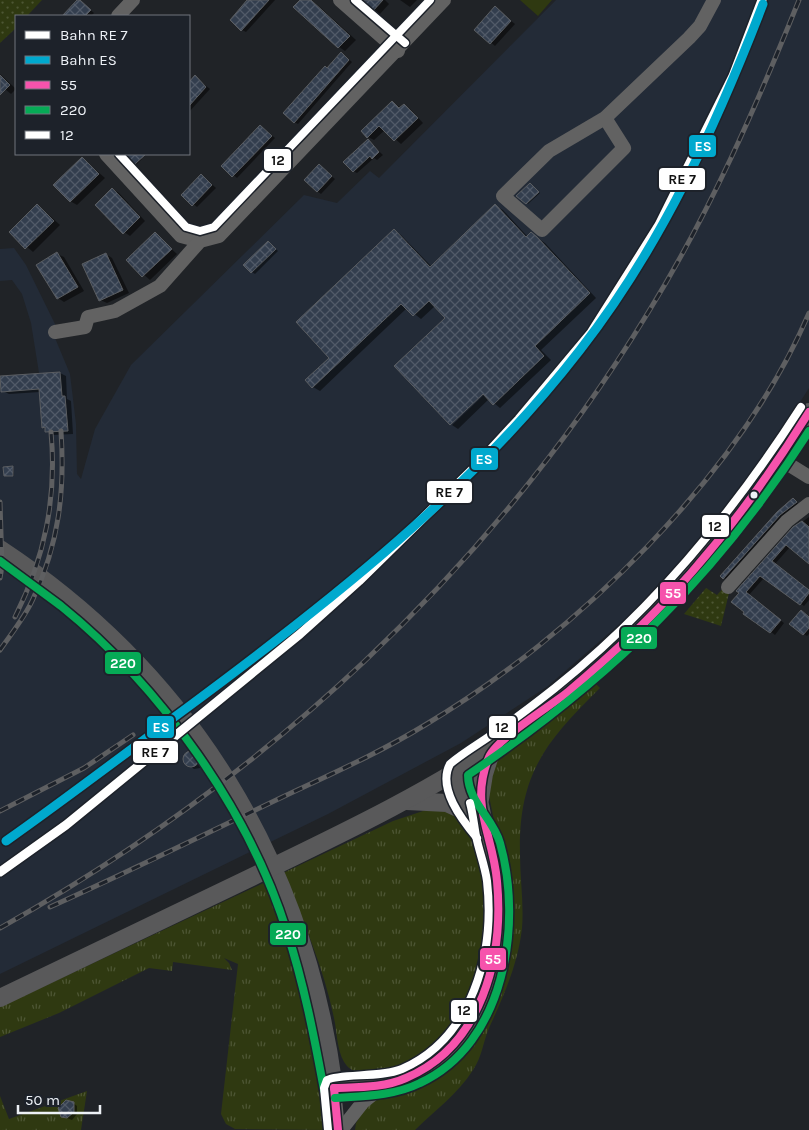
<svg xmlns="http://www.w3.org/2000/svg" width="809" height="1130" font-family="Karla,sans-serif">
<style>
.built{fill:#232b37}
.grass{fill:url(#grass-tufts)}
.park{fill:url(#park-dots)}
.pitch{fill:#2f3911}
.shadow{fill:#0007}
.building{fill:url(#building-cross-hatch);stroke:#5a5d61}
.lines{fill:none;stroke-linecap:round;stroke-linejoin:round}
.minor{stroke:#626262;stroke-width:14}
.major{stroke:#59595a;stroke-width:18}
.rail-casing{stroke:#5e5f61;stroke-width:5}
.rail{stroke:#1d222a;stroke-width:3;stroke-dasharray:9;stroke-linecap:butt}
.bus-1-casing{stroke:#1d222a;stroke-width:11}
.bus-2-casing{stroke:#1d222a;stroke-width:11}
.bus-3-casing{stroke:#1d222a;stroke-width:11}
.bus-1{stroke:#f653ac;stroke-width:8}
.bus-2{stroke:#06aa56;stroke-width:8}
.bus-3{stroke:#fff;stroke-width:8}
.rail-1-casing{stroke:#1d222a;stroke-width:12}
.rail-2-casing{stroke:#1d222a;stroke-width:12}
.rail-1{stroke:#fff;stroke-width:9}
.rail-2{stroke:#00a9ce;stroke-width:9}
.bus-dot{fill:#edf1f6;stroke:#1d222a;stroke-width:2}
.line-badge{stroke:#1d222a;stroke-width:2}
.badge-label{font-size:14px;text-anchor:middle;font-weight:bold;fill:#fff}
.pale-badge-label{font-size:14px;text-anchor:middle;font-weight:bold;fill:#111}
</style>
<defs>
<pattern id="grass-tufts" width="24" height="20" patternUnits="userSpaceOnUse" patternTransform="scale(1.25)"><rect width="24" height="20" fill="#2f3911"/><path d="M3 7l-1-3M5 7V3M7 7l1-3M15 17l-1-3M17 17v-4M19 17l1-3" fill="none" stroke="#4d5634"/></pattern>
<pattern id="park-dots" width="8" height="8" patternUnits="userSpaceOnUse" patternTransform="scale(1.25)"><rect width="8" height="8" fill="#2f3911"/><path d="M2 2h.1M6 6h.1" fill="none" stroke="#4d5634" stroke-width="1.8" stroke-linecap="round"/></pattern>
<pattern id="building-cross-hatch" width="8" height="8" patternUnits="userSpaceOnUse" patternTransform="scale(1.25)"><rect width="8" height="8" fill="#333e4e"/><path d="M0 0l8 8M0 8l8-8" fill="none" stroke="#515a68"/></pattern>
</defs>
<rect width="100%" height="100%" fill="#202327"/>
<path class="built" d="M556,0H809V388L765,457L726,510L660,589L548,686L461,743L328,814L0,974V376L39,373L31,323L22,294L12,280L0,281V249L14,248L26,265L55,324V338L70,374L76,424L77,474L81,479L95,429L131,365L304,195L337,203L370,171L379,178Z"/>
<g class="grass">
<path d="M594,682L600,688C545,742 518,775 520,855C520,879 524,904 522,928C518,964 504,995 489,1028C483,1042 482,1057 473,1070C458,1094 434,1111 415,1130H355L356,1123L364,1110L374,1101L412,1086L438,1069L478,1025L502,860L488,791L495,761L559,712Z"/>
<path d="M435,807C443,810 456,812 463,818C509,861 491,978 460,1026C443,1052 418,1068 387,1073C374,1075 357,1076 347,1066C338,1056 337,1036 335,1023C325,971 304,922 283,873L393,821Z"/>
<path d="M270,880C305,953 321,1049 328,1130L235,1129L226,1124L221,1114L238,964L224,958L229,963L232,970L173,962L172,971L149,968L59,1013L0,1037V1007Z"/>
<path d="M87,1091L81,1130H0V1096L9,1119Z"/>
</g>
<g class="park">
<path d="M0,0H42L27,16H16V28L0,43Z"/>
<path d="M726,585L730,589L721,626L684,614L706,588L717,595Z"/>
</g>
<path class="pitch" d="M520,0H552L538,16Z"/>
<g class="shadow">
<path d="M79,0L94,13L91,16H64Z"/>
<path d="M250,0H275L246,32L242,30Z"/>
<path d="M301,0H312L356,40L345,51L339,47L295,7Z"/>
<path d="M362,0H385L389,4L380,14Z"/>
<path d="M400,0H417L410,7Z"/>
<path d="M495,8L515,24L495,46L476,30Z"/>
<path d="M345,56L352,62L298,124L294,122L328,69Z"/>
<path d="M0,74L16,89L11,94L0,85Z"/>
<path d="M195,77L210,89L189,112V84Z"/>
<path d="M392,102L401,108L404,105L410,109L423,123L401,144L385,130L374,140L368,137Z"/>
<path d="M261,126L275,138L237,178L223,166Z"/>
<path d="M368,141L383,155L377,160L374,158L357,173L353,171Z"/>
<path d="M126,154H137L142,159L137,164Z"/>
<path d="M82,158L105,178L77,205L70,201Z"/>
<path d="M319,166L335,179L321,194L317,191Z"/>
<path d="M205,178L216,188L197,207L183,195Z"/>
<path d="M532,185L540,193L528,204L527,203Z"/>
<path d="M112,189L119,193L145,221L130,236L124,232Z"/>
<path d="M38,205L60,225L33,252L10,232Z"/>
<path d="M495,206L503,210L528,237L531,234L545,243L596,298L541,350L551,360L500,408L489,399L458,429L452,425L488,391L487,389L451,424L396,366L446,318L435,306L421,319L407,308L320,391L313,387L331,358L394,231L401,235L431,266Z"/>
<path d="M155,234L177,254L150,280L127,260Z"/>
<path d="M268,242L278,251L255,274L252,272Z"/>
<path d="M57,254L64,257L84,291L64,302L58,298Z"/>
<path d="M106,254L112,258L129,293L107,303L100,300Z"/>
<path d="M60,373L66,376L67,399L71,401L73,434L53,435L43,427L40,392L9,394L3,391Z"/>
<path d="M13,467L14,476H5Z"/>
<path d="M795,500L798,504L782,516L726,579L722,576L778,513Z"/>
<path d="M809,517V560L790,547L775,564L809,591V600L804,606L764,578L749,595L784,623L775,635L761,624H756L733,602L794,528Z"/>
<path d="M809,618V634L807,636L804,634Z"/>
<path d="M191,752L203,764L200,768L194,769L184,761V757Z"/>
<path d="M73,1103L77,1106V1114L72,1120L62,1116Z"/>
</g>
<g class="building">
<path d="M77,0H80L91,10L85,16H62Z"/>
<path d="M247,0H269L241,31L230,20Z"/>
<path d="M300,0H311L350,36L338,48L293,7Z"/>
<path d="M360,0H383L372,12Z"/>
<path d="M495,6L511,21L490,44L474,30Z"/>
<path d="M341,52L349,60L294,123L283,113L325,66L327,68Z"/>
<path d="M0,75L10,85L0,95Z"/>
<path d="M195,75L206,87L189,106V82Z"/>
<path d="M392,101L399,108L404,104L418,118L394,141L379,126L367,138L361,131Z"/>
<path d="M260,125L272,136L232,177L221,166Z"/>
<path d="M368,139L379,152L372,159L370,156L353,172L343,162Z"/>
<path d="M125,154H146L135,164Z"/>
<path d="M82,157L99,174L70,202L53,185Z"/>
<path d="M319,164L332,176L317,192L304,180Z"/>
<path d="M201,174L212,185L192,206L181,195Z"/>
<path d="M530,183L539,192L526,204L516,196Z"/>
<path d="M112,188L140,217L123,234L95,205Z"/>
<path d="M37,204L54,221L25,249L9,232Z"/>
<path d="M495,204L526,237L531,232L537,237L590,293L535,346L544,356L493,405L483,394L450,425L394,366L445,318L429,301L413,316L401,304L312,388L305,380L329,358L296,322L394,229L430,267Z"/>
<path d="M155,232L172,249L142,277L126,260Z"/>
<path d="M268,241L276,249L251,273L243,265Z"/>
<path d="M57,252L78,287L57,299L36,265Z"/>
<path d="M106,253L123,290L99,301L82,264Z"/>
<path d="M60,372L62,396H65L68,431L45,432V427L42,428L39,389L1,392L0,376Z"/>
<path d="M13,466V476H4L3,467Z"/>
<path d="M793,498L797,502L780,515L723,579L720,576L777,512Z"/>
<path d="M802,521L809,527V564L786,545L772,561L809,590V593L800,605L760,576L746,592L781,620L770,633L743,614L744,612L731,602L739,593L736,591L793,527Z"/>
<path d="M801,610L809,617V628L803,635L789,624Z"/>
<circle cx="191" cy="759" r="8"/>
<path d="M66,1100L74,1102V1112L67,1118L61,1117L58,1108Z"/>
</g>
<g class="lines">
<g class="minor">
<path d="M340,0L398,51"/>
<path d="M118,16L133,0"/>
<path d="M605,118L624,148L542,230L503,196L549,151L605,118L689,38L700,26L714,0"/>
<path d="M106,154L181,236L200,241"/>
<path d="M55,332L85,327L88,317L115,311L160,286L200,241L219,236L444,0"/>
<path d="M780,459L809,477"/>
<path d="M728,587L787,521L809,504"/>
<path d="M334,1088L338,1130"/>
<path d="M341,1130L363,1102L384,1085"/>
</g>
<g class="major">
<path d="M0,549C191,675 304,862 334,1088C375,1086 412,1084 445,1055C491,1014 502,941 497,883C496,864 489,848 485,831C479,802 482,792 458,770"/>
<path d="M458,770C456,796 468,812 485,831"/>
<path d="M480,799L484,774L492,749"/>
<path d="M407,801L447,803L469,813"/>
<path d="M0,998C86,957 172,915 258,874C345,832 431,791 510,737C632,652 734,539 809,412"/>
</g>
<g class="rail-casing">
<g id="rail">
<path d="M0,502L2,566L0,578"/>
<path d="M15,617C45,557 57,498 51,432"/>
<path d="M0,650C11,634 25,617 33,599C59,543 65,492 61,431"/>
<path d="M0,811L84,768L133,735"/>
<path d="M50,907C124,874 197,838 270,803C322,778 376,755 425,725C575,636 740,475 809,313"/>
<path d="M0,928C264,780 491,571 649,311C710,212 756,107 799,0"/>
</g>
</g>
<use href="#rail" class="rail"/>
<g class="bus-1-casing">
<g id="bus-1">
<path d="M334,1088C358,1087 384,1088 406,1078C482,1046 504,957 497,881C493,834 469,805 489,757C497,738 551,706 569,691C593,671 615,651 637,630C704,565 760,491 809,412"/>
<path d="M334,1088L338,1130"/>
</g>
</g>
<g class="bus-2-casing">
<g id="bus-2">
<path d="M0,561C20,576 41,591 61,606C160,686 249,810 287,932C304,984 314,1036 324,1090"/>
<path d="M335,1098C363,1096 394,1096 420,1083C505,1044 523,924 500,843C493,818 468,802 468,775C610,679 717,576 809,431"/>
</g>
</g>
<g class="bus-3-casing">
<g id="bus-3">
<path d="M355,0L405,43"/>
<path d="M119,154L186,227L200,231L214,227L430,0"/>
<path d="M477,838C462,820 437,788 450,764C464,752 482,742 497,731C517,718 536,703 555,688C654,609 733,513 801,407"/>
<path d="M328,1130L324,1088L327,1080C341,1073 381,1078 402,1069C473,1038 495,952 487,881C485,866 479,851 476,836C474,825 473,814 470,803"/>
</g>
</g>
<use href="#bus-1" class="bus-1"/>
<use href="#bus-2" class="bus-2"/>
<use href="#bus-3" class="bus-3"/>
<g class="rail-1-casing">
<path id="rail-1" d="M0,872L66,825L300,634L359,581L471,471L519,419L591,333L659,225L733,76L762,0"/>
</g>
<g class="rail-2-casing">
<path id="rail-2" d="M6,841C67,798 127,752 188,707C330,602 471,491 580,350C661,246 716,126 763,4"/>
</g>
<use href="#rail-1" class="rail-1"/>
<use href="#rail-2" class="rail-2"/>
</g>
<circle class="bus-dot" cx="754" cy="495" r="4.5"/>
<g class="line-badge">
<rect x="688" y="134" width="29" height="24" rx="5" fill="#00a9ce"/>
<rect x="263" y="148" width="29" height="24" rx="5" fill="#fff"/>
<rect x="658" y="167" width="48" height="24" rx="5" fill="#fff"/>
<rect x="470" y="447" width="29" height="24" rx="5" fill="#00a9ce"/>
<rect x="426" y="480" width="47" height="24" rx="5" fill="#fff"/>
<rect x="701" y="514" width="29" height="24" rx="5" fill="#fff"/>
<rect x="659" y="581" width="28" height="24" rx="5" fill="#f653ac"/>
<rect x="620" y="626" width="38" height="24" rx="5" fill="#06aa56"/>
<rect x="104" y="651" width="38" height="24" rx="5" fill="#06aa56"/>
<rect x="146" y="715" width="29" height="24" rx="5" fill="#00a9ce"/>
<rect x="488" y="715" width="29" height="24" rx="5" fill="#fff"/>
<rect x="132" y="740" width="47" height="24" rx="5" fill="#fff"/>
<rect x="269" y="922" width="38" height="24" rx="5" fill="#06aa56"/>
<rect x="479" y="947" width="28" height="24" rx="5" fill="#f653ac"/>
<rect x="450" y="999" width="28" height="24" rx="5" fill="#fff"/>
</g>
<g class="badge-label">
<text x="703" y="151">ES</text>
<text x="484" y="464">ES</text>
<text x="673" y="598">55</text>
<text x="639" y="643">220</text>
<text x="123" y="668">220</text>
<text x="161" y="732">ES</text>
<text x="288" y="939">220</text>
<text x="493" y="964">55</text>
</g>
<g class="pale-badge-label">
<text x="278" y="165">12</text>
<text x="682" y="184">RE 7</text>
<text x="449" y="497">RE 7</text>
<text x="715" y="531">12</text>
<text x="502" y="732">12</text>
<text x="155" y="757">RE 7</text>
<text x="464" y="1015">12</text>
</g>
<rect x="15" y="15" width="175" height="140" fill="#1d222a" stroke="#70757c"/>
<rect x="25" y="31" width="25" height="8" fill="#ffffff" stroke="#70757c"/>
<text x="60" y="40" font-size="15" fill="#edf1f6">Bahn RE 7</text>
<rect x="25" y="56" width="25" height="8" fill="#00a9ce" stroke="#70757c"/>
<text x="60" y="65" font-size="15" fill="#edf1f6">Bahn ES</text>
<rect x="25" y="81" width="25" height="8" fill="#f653ac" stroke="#70757c"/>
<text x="60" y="90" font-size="15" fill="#edf1f6">55</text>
<rect x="25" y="106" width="25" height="8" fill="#06aa56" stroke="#70757c"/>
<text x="60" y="115" font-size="15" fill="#edf1f6">220</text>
<rect x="25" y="131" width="25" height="8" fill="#ffffff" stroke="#70757c"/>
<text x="60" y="140" font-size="15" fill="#edf1f6">12</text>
<path d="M18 1105v8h82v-8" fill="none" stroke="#edf1f6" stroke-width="2.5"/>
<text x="25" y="1105" font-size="15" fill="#edf1f6" stroke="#1d222a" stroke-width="4" paint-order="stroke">50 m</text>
</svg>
